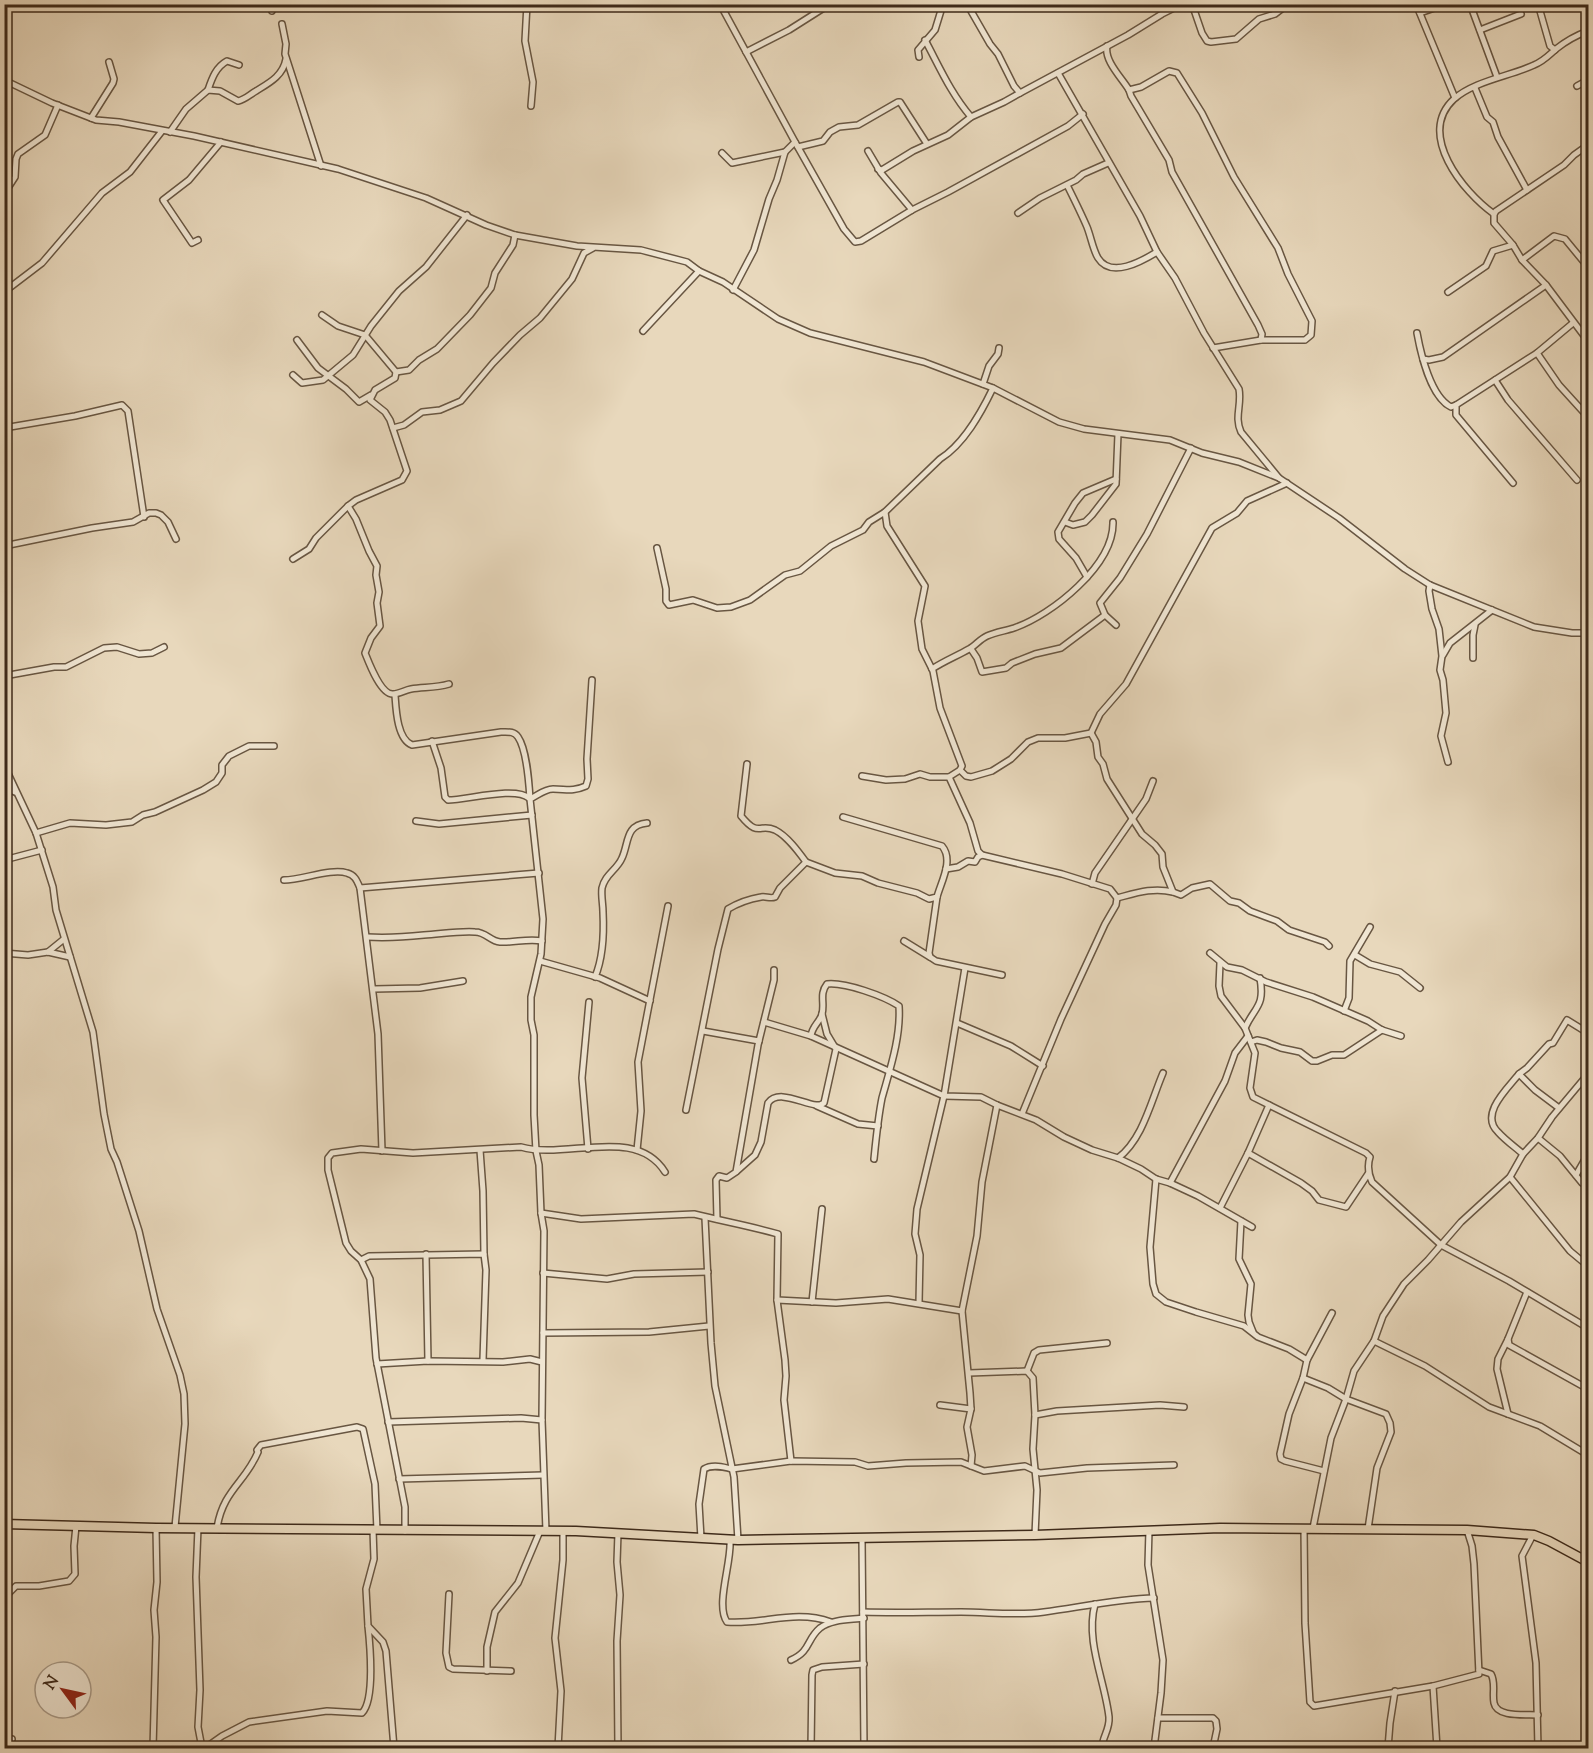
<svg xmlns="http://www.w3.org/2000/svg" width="1593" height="1753" font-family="'Sorts Mill Goudy',serif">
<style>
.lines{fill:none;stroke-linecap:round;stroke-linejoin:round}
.street-casing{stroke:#685642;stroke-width:8}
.primary-casing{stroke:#3e2a1a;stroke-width:11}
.street{stroke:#f0e6d3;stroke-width:5}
.primary{stroke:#e8d8bc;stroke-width:8}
</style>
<rect width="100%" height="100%" fill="#e8d8bc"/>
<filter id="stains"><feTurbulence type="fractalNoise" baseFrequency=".00333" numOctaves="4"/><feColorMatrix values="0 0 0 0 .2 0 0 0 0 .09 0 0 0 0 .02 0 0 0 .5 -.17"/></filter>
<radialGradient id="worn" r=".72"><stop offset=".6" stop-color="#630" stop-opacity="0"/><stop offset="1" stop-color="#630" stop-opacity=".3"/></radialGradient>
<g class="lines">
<g class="street-casing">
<g id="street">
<path d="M527,4L525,41L533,82L531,106"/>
<path d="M720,4L795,142L844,229L855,242L861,241L912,210L948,192L1068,126L1083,114"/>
<path d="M967,4L990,44L998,54L1014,86L1020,93L1128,35L1162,14L1182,4"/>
<path d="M1192,4L1202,33L1207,41L1211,42L1236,39L1259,19L1275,14L1288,4"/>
<path d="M1416,4L1455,98"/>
<path d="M1470,4L1497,77"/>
<path d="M1538,4L1550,46L1555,50"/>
<path d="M1585,4L1588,11"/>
<path d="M272,11L273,4"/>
<path d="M1420,13L1446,4"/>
<path d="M282,24L286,44L285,54L321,166"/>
<path d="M1480,30L1521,14"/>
<path d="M925,40C939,66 951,94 971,117"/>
<path d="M1107,46C1104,61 1122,78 1129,90L1141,87L1169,71L1177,73L1202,113L1234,177L1278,248L1288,274L1312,321L1311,335L1305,340H1261L1213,348"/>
<path d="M746,52L789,30L830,4"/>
<path d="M919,57L918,50L935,30L943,4"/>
<path d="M1058,73L1140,216L1157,252L1175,278L1204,333L1239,389C1242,405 1234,417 1241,432L1279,478"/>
<path d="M4,80L52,103L96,120L119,122L194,136L338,169L426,198L486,225L515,235L577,246L641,250L687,262L699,271L723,282L778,319L810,333L924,362L993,388L1059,422L1084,429L1170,440L1202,453L1239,462L1279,478L1339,518L1405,569L1430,585L1534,627L1572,633H1588"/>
<path d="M1577,86L1588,80"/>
<path d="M1475,88L1487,117L1493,122L1498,137L1527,190"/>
<path d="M208,90C212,78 216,67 227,61L239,65"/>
<path d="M1129,90L1131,96L1169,160L1172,172L1258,325L1262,334L1261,340"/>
<path d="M91,118L113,83L114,79L109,62"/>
<path d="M170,132L186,109L208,90L220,91L238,101C246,99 249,95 256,91C269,83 283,76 286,59"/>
<path d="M1588,145L1574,155L1564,165L1496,211L1494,214V223L1513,245L1522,260L1546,285L1588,341"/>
<path d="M798,147L823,141L830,132L839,127L858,125L898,102H900L927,144"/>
<path d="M868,151L881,173L912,210"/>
<path d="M722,153L732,163L785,152L795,142"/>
<path d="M878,169L882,170L913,151L948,135L971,117L1004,102L1020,93"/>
<path d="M1067,185C1074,199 1081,213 1087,227C1091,237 1093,250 1098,258C1111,279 1142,261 1157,252"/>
<path d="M4,194L15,177L16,159L18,154L45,135L58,105"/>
<path d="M1018,213L1040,198L1076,180L1083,174L1108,163"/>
<path d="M1494,214C1463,192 1416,134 1454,99C1474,81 1511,76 1534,65C1544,61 1549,55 1556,49C1566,41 1577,35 1588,31"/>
<path d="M198,240L192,243L163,200L189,180L221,142"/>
<path d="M1522,260L1554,236L1565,239L1588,267"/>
<path d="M733,290L754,250L769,199L777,180L785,152"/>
<path d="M4,292L42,263L102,193L130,172L162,131"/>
<path d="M1448,292L1486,266L1493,251L1513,245"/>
<path d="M643,331L699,271"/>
<path d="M1417,333C1421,355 1431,397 1451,407L1456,405"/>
<path d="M297,340L318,368L346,389L359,402L371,395"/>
<path d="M1537,353L1559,385L1588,417"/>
<path d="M1423,359L1429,360L1443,357L1546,285"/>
<path d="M396,372L409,370L419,360L437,349L470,315L491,288L495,273L513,245L515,235"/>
<path d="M293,375L302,383L323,380L353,355L371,326L399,291L426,267L467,215"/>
<path d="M1495,380L1508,400L1577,480"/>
<path d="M983,384L989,366L998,354L999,348"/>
<path d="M4,428L75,416L122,405L128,411L144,517"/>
<path d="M393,428L404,425L422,412L440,410L461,401L493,363L520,335L540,318L572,279L584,253L593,248"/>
<path d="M1513,483L1456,415V405L1537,353L1573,323"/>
<path d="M348,506L356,519L369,551L377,566L376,575L379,592L377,603L380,626L371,638L365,653C369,663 381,695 393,694C399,694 405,690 411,689C424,687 436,688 449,684"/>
<path d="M885,512L887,526L925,586L918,621L922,649L933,671L940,708L962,766L960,770L949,777"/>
<path d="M1065,522L1073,525L1085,522L1092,515L1116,484L1118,434"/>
<path d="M4,546L92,528L133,522L149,513H156L161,515L168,522L176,539"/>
<path d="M657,548L666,589V601L669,605L693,600L717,608L731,607L750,600L785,575L800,571L831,546L863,530L869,522L885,512L940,459C964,444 981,413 993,388"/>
<path d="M293,559L309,549L316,538L348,506L356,500L402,480L407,471L390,420L385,412L370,400L375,390L395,378L396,372L365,335L338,326L322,315"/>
<path d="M1087,577L1076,558L1059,539L1058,532L1075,503L1083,493L1116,479"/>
<path d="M1430,585L1429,591L1432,609L1439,629L1442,656L1440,670L1443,680L1446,713L1441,736L1448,762"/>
<path d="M1105,615L1100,603L1120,578L1147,534L1191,448"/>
<path d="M971,649L977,658L982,672L1006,668L1012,663L1035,654L1061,648L1105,615L1116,625"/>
<path d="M1443,655L1450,643L1492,610"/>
<path d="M1473,658V635L1475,625"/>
<path d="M932,669C944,661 957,656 969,649C975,646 980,639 987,636C996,632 1005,631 1014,628C1052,615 1114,565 1113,522"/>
<path d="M4,676L54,667H66L104,648L117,647L139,654L152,653L164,647"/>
<path d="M395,695C396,709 397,739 412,745L501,732C508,732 514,731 518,737C527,750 529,783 530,799"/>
<path d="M1091,733L1096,742L1098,757L1103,764L1107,779L1142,834L1155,845L1162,854L1163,867L1173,892L1181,895L1192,888L1210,884L1230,901L1239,903L1250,911L1277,921L1289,930L1325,942L1329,946"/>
<path d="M432,741L441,768L445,797L448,800C467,800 515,786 529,798"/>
<path d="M747,764L741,816C759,838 759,823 775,830C787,836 798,851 806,862"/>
<path d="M4,765L36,833L53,887L56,910L93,1032L104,1114L111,1149L117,1162L139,1231L157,1309L180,1375L184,1394L185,1424L175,1527"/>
<path d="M960,770L966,776L971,777L992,771L1011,759L1028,742L1038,738H1065L1091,733L1100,714L1126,684L1212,528L1237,513L1247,501L1287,483"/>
<path d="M862,776L886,780L905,779L920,774L930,777H949L970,823L978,851L982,855L1062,874L1110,889L1117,898L1116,905L1105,924L1061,1019L1022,1114"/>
<path d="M4,787L15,792"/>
<path d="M416,821L439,824L532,815"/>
<path d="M36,833L70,823L106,825L132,822L143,815L155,812L203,790L216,782L222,773V765L229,756L249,746H274"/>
<path d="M4,860L42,850"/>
<path d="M946,869L958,867L968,861L975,862L978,857L982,855"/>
<path d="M284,880C302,880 331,868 347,873C355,875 357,881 360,888L378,1034L382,1151"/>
<path d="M1092,884L1095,873L1146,799L1153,781"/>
<path d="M360,888L539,873"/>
<path d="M937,897L929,953L930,957L936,961L1002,975"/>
<path d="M1117,898C1136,893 1153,887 1173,892"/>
<path d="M367,937C386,938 405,937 424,935C441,934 458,931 475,932C486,932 490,941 500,942C515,943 527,938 542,941"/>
<path d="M904,941L930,957"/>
<path d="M48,952L64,939"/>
<path d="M4,953L28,955L48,952L70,957"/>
<path d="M1210,953L1227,967L1242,970L1266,982L1313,997L1368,1021L1382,1030L1401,1036"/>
<path d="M1355,955L1370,964L1400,972L1420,988"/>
<path d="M540,961L600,978L650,1001"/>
<path d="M1220,963L1219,986L1221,996L1245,1028"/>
<path d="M595,977C603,958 604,932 603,912C603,904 601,896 602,888C605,874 617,870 622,858C629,843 625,825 647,823"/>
<path d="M1260,978C1265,1007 1255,1006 1245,1028L1255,1053L1250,1088L1253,1097L1366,1153L1370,1157C1367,1166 1368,1173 1372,1182L1441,1245L1509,1281L1588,1328"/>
<path d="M374,989L420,988L463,981"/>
<path d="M1344,1011L1349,998L1350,961L1370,927"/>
<path d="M764,1022L811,1036L944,1096L981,1097L997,1105L1036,1120L1064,1137L1092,1150L1118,1158L1141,1169L1156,1179L1170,1183L1198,1196L1252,1227"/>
<path d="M957,1023L1011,1046L1043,1066"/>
<path d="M703,1031L759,1041"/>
<path d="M811,1036C812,1026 820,1022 822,1014C825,1003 819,994 827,984C845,982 884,996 899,1006C901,1037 890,1069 882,1098C878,1118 876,1139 874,1159"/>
<path d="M1251,1042L1257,1040L1266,1042L1281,1048L1300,1052L1312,1061H1317L1332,1055H1344L1382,1030"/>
<path d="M1519,1074L1527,1068L1549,1044L1553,1043L1567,1020L1588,1033"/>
<path d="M817,1106L858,1124L878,1126"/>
<path d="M686,1110L718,949L728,909C738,903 749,899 761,897C766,896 770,899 775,897L780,888L806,862L835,873L862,876L878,883L917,893L929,899L937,897C941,882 954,860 942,846L843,817"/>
<path d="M1538,1138L1560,1156L1582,1183L1588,1187"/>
<path d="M588,1149L582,1078L589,1002"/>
<path d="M480,1150L483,1191L484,1254"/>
<path d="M637,1150L641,1111L638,1062L668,906"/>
<path d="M1248,1153L1301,1183L1312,1191L1319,1200L1346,1207L1368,1174"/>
<path d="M1523,1154C1515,1147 1505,1140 1498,1132C1479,1114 1508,1088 1519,1074L1535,1090L1559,1108"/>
<path d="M1118,1158C1143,1139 1151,1101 1163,1073"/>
<path d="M737,1171L755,1155L761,1142L768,1103C778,1089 801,1103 816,1105H820L824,1103L836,1049L827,1034L822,1014"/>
<path d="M1576,1175L1588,1154"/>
<path d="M1510,1177L1570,1251L1588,1266"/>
<path d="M1156,1179L1150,1247L1153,1284L1156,1294L1166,1302L1196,1312L1244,1326L1258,1337L1289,1349L1307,1360"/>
<path d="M1170,1183L1225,1081L1235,1053L1248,1036"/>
<path d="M1220,1208L1248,1153L1269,1105"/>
<path d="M541,1213L581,1219L694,1214C722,1221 750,1226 778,1234L777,1300L785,1360L786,1376L784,1400L791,1461"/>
<path d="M705,1218L711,1343L715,1386L734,1477L738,1540"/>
<path d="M717,1219L716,1180L719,1176L727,1178L736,1172L758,1045L774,980V970"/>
<path d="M1241,1221L1239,1259L1251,1284L1248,1315L1249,1322L1253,1332"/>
<path d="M426,1254L428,1361"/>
<path d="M361,1260L369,1256L484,1254L486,1270L483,1360"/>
<path d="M543,1273L607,1279L634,1274L708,1272"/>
<path d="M1527,1292L1508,1339L1509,1345L1588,1389"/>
<path d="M777,1300L836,1303L888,1299L962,1311"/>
<path d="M812,1302L822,1209"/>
<path d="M919,1303L920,1255L915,1234L917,1209L944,1096L965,968"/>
<path d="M543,1333L649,1332L709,1326"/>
<path d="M1508,1339L1498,1359L1497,1369L1508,1414"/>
<path d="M1374,1341L1425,1366L1489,1407L1540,1426L1588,1455"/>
<path d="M377,1364L428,1361L503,1362L530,1359L542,1362"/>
<path d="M1027,1371L1034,1353L1039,1350L1107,1343"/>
<path d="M969,1373L1027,1371L1033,1378L1035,1415L1033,1449L1037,1490L1035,1535"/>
<path d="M1303,1378L1328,1388L1346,1399L1331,1438L1313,1528"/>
<path d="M940,1405L971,1409"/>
<path d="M1035,1415L1057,1411L1160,1405L1184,1407"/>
<path d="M388,1422L521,1418L542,1420"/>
<path d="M971,1466L972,1455L967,1427L971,1409L970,1393L962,1311L977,1236L982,1182L997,1105"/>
<path d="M1324,1471L1285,1461L1281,1459L1280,1454L1289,1414L1303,1378L1307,1360L1332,1313"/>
<path d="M399,1479L543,1475"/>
<path d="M198,1528L196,1577L200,1690L198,1727L202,1748"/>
<path d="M217,1528C223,1490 245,1483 258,1452L257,1450L261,1445L357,1427L363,1429L375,1484L377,1530"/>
<path d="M1304,1528L1305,1623L1310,1702L1314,1706L1433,1686L1479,1674L1474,1564L1472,1546L1467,1530"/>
<path d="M1368,1529L1377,1468L1391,1432L1390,1423L1386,1414L1346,1399L1354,1371L1374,1341L1383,1316L1404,1284L1428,1260L1461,1222L1510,1177L1523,1154L1538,1138L1552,1117L1588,1074"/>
<path d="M373,1530L374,1559L366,1589L368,1626L383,1642L386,1651L394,1748"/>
<path d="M1149,1530L1148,1565L1163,1660L1161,1693L1154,1748"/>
<path d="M405,1531V1507L376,1358L370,1279L361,1260L351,1251L346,1243L328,1170V1158L332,1153L361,1149L413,1153L521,1147C566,1160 636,1125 665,1172"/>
<path d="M546,1531L542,1420L544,1231L541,1213L539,1165L536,1151L534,1115V1035L531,1020V997L541,954L543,919L530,799C537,796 544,789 553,789C567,789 572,792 586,786L588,779L587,759L592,680"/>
<path d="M618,1533L617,1562L620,1595L617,1641L618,1748"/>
<path d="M1533,1535L1522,1556L1536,1663L1538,1748"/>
<path d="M701,1538L699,1504L704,1469C712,1464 724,1467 732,1469L791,1461L855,1462L868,1466L906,1463L961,1462L984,1471L1025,1466L1040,1473L1087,1468L1174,1465"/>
<path d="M730,1540C732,1562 715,1605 727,1622C763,1625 794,1609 831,1622"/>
<path d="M862,1540L864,1748"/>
<path d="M449,1594L446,1653L449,1667L453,1669L511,1671"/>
<path d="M1095,1604C1085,1641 1105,1681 1109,1717C1110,1730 1102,1737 1102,1748"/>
<path d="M4,1612L8,1594L16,1586H39L69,1581L75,1574L74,1546L76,1526"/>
<path d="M863,1612C896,1613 928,1612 961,1612C989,1612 1016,1616 1044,1612C1081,1607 1117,1599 1154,1598"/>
<path d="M791,1660C811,1651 806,1640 820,1628C832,1619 850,1620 864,1618"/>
<path d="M1587,1662C1587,1677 1581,1697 1588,1710"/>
<path d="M1479,1670L1491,1674C1496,1683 1492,1693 1494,1703C1497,1718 1526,1714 1538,1715"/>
<path d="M487,1671V1647L495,1612L518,1583L540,1531"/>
<path d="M1433,1686L1437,1748"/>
<path d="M1158,1718H1213L1216,1721L1217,1729L1213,1748"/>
<path d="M4,1740L12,1739"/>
<path d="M153,1748L156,1637L154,1610L157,1582L156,1528"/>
<path d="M205,1748L222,1736L249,1722L327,1711L362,1713C375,1700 370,1645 368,1626"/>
<path d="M558,1748L561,1691L555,1638L563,1560V1531"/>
<path d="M811,1748L812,1675L813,1670L822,1667L864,1664"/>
<path d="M1388,1748L1390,1723L1395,1691"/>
</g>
</g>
<g class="primary-casing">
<path id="primary" d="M4,1524L156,1528L576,1531L738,1540L1035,1535L1220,1528L1467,1530L1534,1535L1549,1541L1588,1562"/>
</g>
<use href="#street" class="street"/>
<use href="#primary" class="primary"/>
</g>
<rect width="1593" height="1753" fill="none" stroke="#e8d8bc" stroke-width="24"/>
<rect x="6" y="6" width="1581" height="1741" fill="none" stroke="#3e2a1a" stroke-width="3"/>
<rect x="12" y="12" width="1569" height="1729" fill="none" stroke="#3e2a1a" stroke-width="1.5"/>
<g transform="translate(63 1690) rotate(303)"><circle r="28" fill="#f0e6d3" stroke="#a99b89" stroke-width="1.5"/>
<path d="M0-4.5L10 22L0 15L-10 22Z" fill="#8f2418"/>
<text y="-9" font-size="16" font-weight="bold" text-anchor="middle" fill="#3e2a1a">N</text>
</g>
<rect width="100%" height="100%" filter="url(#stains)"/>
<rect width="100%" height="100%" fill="url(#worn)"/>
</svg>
